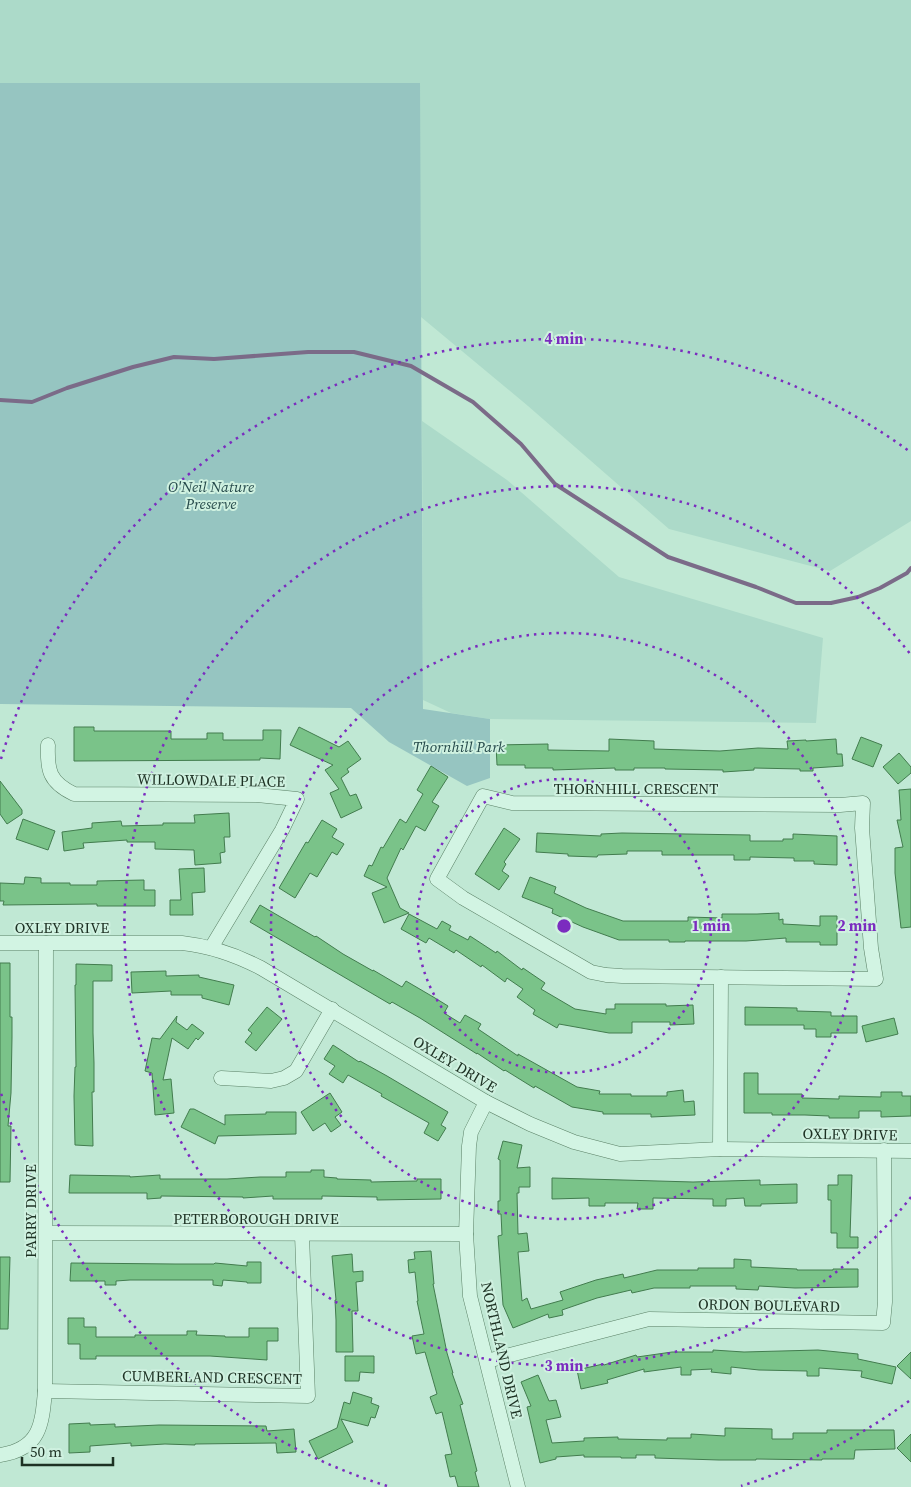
<svg xmlns="http://www.w3.org/2000/svg" width="911" height="1487" font-family="'Source Serif 4',serif">
<style>
.farmland{fill:#acdac9}
.green{fill:#96c5c1}
.lines{fill:none;stroke-linecap:round;stroke-linejoin:round}
.stream{stroke:#7b6b88;stroke-width:4}
.building{fill:#7ac389;stroke:#427c4e}
.minor-casing{stroke:#5a8066;stroke-width:15}
.minor{stroke:#d2f4e3;stroke-width:14}
.ring{fill:none;stroke:#7b2cbf;stroke-width:2.5;stroke-dasharray:2.5 5}
.labels{text-anchor:middle;dominant-baseline:central;stroke-width:4;stroke-linejoin:round;paint-order:stroke}
.park-label{font-size:15px;font-style:italic;fill:#264a4b;stroke:#cff1e0}
.street-label{font-size:15px;fill:#1d3123;stroke:#cff1e0}
.centre{fill:#7b2cbf;stroke:#cff1e0;stroke-width:2.5}
.ring-label{font-size:15px;text-anchor:middle;font-weight:bold;fill:#7b2cbf;stroke:#cff1e0;stroke-width:4;stroke-linejoin:round;paint-order:stroke}
</style>
<rect width="100%" height="100%" fill="#c0e8d4"/>
<g class="farmland">
<path d="M0,0H911V521L830,571L669,529L528,406L421,317L419,83H0Z"/>
<path d="M422,421L507,480L619,577L823,638L816,723L490,719L451,713L423,700Z"/>
</g>
<path class="green" d="M0,83H420L423,709L490,719V778L467,786L389,742L351,708L0,704Z"/>
<g class="lines">
<path class="stream" d="M0,400L32,402L67,388L133,367L174,357L214,359L308,352H354L411,366L473,402L521,444L555,484L668,557L756,587L796,603H831L858,597L880,588L907,573L911,568"/>
</g>
<g class="building">
<path d="M74,727H94V731H171V739H207V733H223V740H263V730H281L280,759L260,758V760L74,761Z"/>
<path d="M299,727L339,747L348,741L361,759L347,769L349,772L341,778L350,796L356,794L362,808L341,818L330,793L339,789L325,770L333,765L290,745Z"/>
<path d="M861,737L882,745L873,767L852,759Z"/>
<path d="M609,739L654,741V749L720,751L758,748L788,749L787,741L806,740V741L836,739L837,754H842L843,766L813,768V771H800V769L754,768V770L723,772V770L665,769V768H634V770H615V768L553,770V768H525V765H497L496,745L548,744V750L609,751Z"/>
<path d="M899,753L911,767V773L898,784L883,767Z"/>
<path d="M431,766L448,777L432,802L439,806L425,831L416,826L403,850L401,848L387,878L400,908L409,913L384,923L372,893L387,887L364,876L369,865L372,866L381,847L383,848L400,819L406,823L423,794L417,790Z"/>
<path d="M0,781L22,810V814L7,824L0,814Z"/>
<path d="M911,789V927L901,928L895,873V848L903,847L897,820H901L899,790Z"/>
<path d="M229,813L230,837H224L225,852L220,853L221,863L195,865L194,850L155,849V842H127V840L83,843L84,848L64,851L62,832L92,828V823L121,821L122,826L163,825V823H195L194,815Z"/>
<path d="M23,819L55,831L48,850L16,839Z"/>
<path d="M322,820L337,829L332,837L344,844L337,855L332,852L317,877L310,873L295,898L279,888L306,842L308,843Z"/>
<path d="M504,828L520,839L504,862L506,864L502,871L509,876L499,890L475,874Z"/>
<path d="M537,833L601,836V834L622,833L750,835V841H783V839H793V834L837,836V865L814,864V861H794V858L750,857V860H734V855H662V851H627V854L598,855L597,857L568,856V854L536,852Z"/>
<path d="M204,868L205,892L192,893L193,915H170V900H181L179,869Z"/>
<path d="M25,877L41,878V883H70V885H97V881L144,880V890H155V906H97V904L3,905L4,901H0V883L24,884Z"/>
<path d="M530,877L556,887L554,893L586,908L623,921H688V917L722,918V914H757L779,913V920L783,919V924L820,926V916H837V945H820V942H786V938L746,941H685V942H669V940H619L583,927L552,913L553,909L522,897Z"/>
<path d="M260,905L315,937L316,936L343,954L373,971V970L402,987L406,981L435,998L448,1006L444,1013L460,1023L465,1015L481,1024L478,1029L518,1056V1054L577,1087L600,1091L599,1094H631V1096H667V1092L683,1090L684,1102L694,1101L695,1115L651,1117V1114H603V1112L572,1107L535,1086L534,1088L505,1070L504,1071L477,1053V1054L420,1018L392,1002L390,1004L250,922Z"/>
<path d="M409,914L437,929L442,921L451,926L449,930L468,940L470,936L496,953L497,951L522,970L523,968L545,983L541,989L575,1009L606,1014V1009H615V1004H666V1006L693,1005L694,1024L670,1025V1022H632V1033H609L559,1024L557,1028L533,1014L535,1010L517,997L523,989L507,978L505,982L482,965L481,967L456,950L454,953L429,938L426,943L401,929Z"/>
<path d="M0,963H10V1017H12V1037L11,1093L8,1126H11L10,1182H0Z"/>
<path d="M76,964L112,965V981H93V1033L94,1063V1092H92L93,1146L75,1145L74,1096L75,1067H76L75,985H76Z"/>
<path d="M166,971V976L199,975V977L234,985L229,1005L202,998V995H171V991L132,993L131,972Z"/>
<path d="M267,1007L282,1019L256,1051L245,1042L252,1033L248,1030Z"/>
<path d="M745,1007L797,1008V1011L831,1012V1016H857V1033H831V1037H816V1029H804V1025H745Z"/>
<path d="M177,1016L176,1022L187,1030L192,1024L204,1033L198,1040L196,1038L188,1049L172,1038L163,1080L171,1079L174,1113L155,1115L152,1073L145,1071L152,1038L160,1039Z"/>
<path d="M894,1018L898,1034L866,1042L862,1026Z"/>
<path d="M333,1045L359,1062L360,1061L387,1076L448,1112L441,1125L446,1128L438,1141L424,1133L429,1123L381,1096L382,1094L348,1075L343,1083L329,1074L335,1066L324,1059Z"/>
<path d="M744,1073H758V1094H802V1098L839,1099V1096L881,1097V1092H902V1096H911V1116L881,1117V1111H859V1118H829V1116L805,1115H772V1113H744Z"/>
<path d="M330,1093L342,1112L335,1117L341,1125L331,1132L325,1123L313,1131L301,1112Z"/>
<path d="M190,1109H194L225,1125V1115L266,1114V1112H296V1134L218,1136L215,1144L181,1127Z"/>
<path d="M503,1141L522,1145L517,1168L530,1167V1187H519V1193H517L518,1234L527,1233L529,1251L518,1252L522,1301L527,1298L531,1309L563,1300L560,1292L596,1280L623,1274L624,1278L657,1270H698V1268H734V1259L751,1260V1267L797,1269V1270H833V1269H858V1287L795,1288L759,1286L758,1290L736,1289V1286H690V1288H654L632,1293L631,1290L597,1298L562,1310L563,1315L549,1318L548,1314L513,1328L503,1305L498,1236L502,1235L501,1214H498V1201H500V1160L498,1159Z"/>
<path d="M311,1170H324V1177L337,1178V1179L371,1180V1182L417,1181V1179H441V1199L377,1200V1197L322,1196V1199H273V1196L243,1198V1197L161,1196V1198L147,1199V1193H69L70,1175L130,1176V1177L160,1175V1179H227L260,1177H286V1172H311Z"/>
<path d="M838,1175H852L850,1237H858V1248H837V1233H831V1200H828V1185H838Z"/>
<path d="M552,1178L693,1182L760,1180V1185L797,1184V1203L761,1204V1206H745L744,1198L726,1199V1206H713V1199L653,1198V1209H637L638,1203H605V1206H589V1198L552,1199Z"/>
<path d="M431,1251L434,1284H433L447,1353L453,1373H452L463,1404L460,1405L477,1471L475,1472L479,1487H458L455,1476L450,1477L445,1455L452,1454L442,1412L436,1414L430,1397L437,1394L425,1352L416,1354L412,1336L424,1334L417,1301H418L415,1272L409,1273L408,1260L415,1259L414,1252Z"/>
<path d="M352,1254L353,1272L363,1271V1281L356,1282L358,1311H352L353,1352H336V1320L335,1300H336L332,1256Z"/>
<path d="M0,1257H10L8,1329H0Z"/>
<path d="M247,1262H261V1283H247V1282L223,1280L222,1286L213,1285V1280H130L116,1281V1285H105V1281H70L71,1263L175,1264H214L215,1263L247,1266Z"/>
<path d="M68,1318H84V1327H96V1337H135V1335H187V1331H197L196,1335L225,1336V1337H249V1328H278V1341H267V1360L210,1356H96V1359H80V1344H68Z"/>
<path d="M713,1350L744,1352L818,1350L858,1354V1359L896,1367L892,1384L861,1377L862,1371L819,1368V1376H807V1371L759,1370L731,1367V1374L711,1372L712,1369L691,1370V1375H681V1367L644,1372V1369L607,1380L608,1383L581,1389L577,1370L603,1364L604,1365L636,1355L637,1357L672,1352H713Z"/>
<path d="M911,1352V1379L897,1366Z"/>
<path d="M345,1356H374V1373L360,1372L359,1381H345Z"/>
<path d="M538,1375L549,1401L556,1400L561,1417L546,1420L552,1443L584,1441V1438L618,1437V1439L667,1440V1438H691V1434L725,1436V1428L772,1429V1439H793V1433H827V1430H894L895,1449L855,1450L854,1459H822V1460L756,1459V1460H719L655,1458V1455H636V1458H621V1457H584V1455L556,1457V1459L540,1463L527,1407L531,1406L521,1382Z"/>
<path d="M353,1392L372,1398L371,1403L379,1406L375,1418L371,1417L368,1426L341,1419L353,1442L318,1459L309,1441L337,1428L344,1402L350,1404Z"/>
<path d="M90,1423V1425L115,1424V1427L159,1425L266,1426L267,1431L294,1429L296,1452L277,1453L276,1443L195,1444V1445L165,1444L131,1446V1443L90,1446V1452L69,1453V1424Z"/>
<path d="M911,1434V1462L897,1448Z"/>
</g>
<g class="lines">
<g class="minor-casing">
<g id="minor">
<path d="M48,745C47,770 49,782 74,794L257,795L297,799L282,830L211,948"/>
<path d="M483,796L512,803L840,805L863,803L862,828L871,948L876,979L622,976L606,975L591,972L463,898L437,879Z"/>
<path d="M0,943H182C210,946 236,955 261,968L486,1102L530,1124L574,1142L620,1154L720,1149L911,1151"/>
<path d="M221,1078L271,1081L284,1078L296,1071L332,1009"/>
<path d="M486,1102L471,1132L469,1146L466,1234L470,1296L518,1487"/>
<path d="M720,1149L721,977"/>
<path d="M46,1233L466,1234"/>
<path d="M487,1361L649,1319L883,1323L885,1302L884,1150"/>
<path d="M45,1391L308,1396L302,1235"/>
<path d="M0,1455C40,1449 42,1425 45,1391L46,943"/>
</g>
</g>
<use href="#minor" class="minor"/>
</g>
<g class="ring">
<circle cx="564" cy="926" r="147"/>
<circle cx="564" cy="926" r="293"/>
<path d="M911 1197A440 440 0 1 1 911 655"/>
<path d="M909 1401A587 587 0 0 1 741 1486M387 1486A587 587 0 0 1 1 1093M1 759A587 587 0 0 1 909 451"/>
</g>
<g class="labels">
<g class="park-label">
<text x="211" y="486">O'Neil Nature<tspan x="211" dy="17">Preserve</tspan></text>
<text x="459" y="746">Thornhill Park</text>
</g>
<g class="street-label">
<text transform="translate(211 780) rotate(1)">WILLOWDALE PLACE</text>
<text x="636" y="788">THORNHILL CRESCENT</text>
<text x="62" y="927">OXLEY DRIVE</text>
<text transform="translate(455 1064) rotate(31)">OXLEY DRIVE</text>
<text transform="translate(850 1134) rotate(1)">OXLEY DRIVE</text>
<text transform="translate(30 1211) rotate(-90)">PARRY DRIVE</text>
<text x="256" y="1218">PETERBOROUGH DRIVE</text>
<text transform="translate(769 1305) rotate(1)">ORDON BOULEVARD</text>
<text transform="translate(502 1350) rotate(77)">NORTHLAND DRIVE</text>
<text transform="translate(212 1377) rotate(1)">CUMBERLAND CRESCENT</text>
</g>
</g>
<circle cx="564" cy="926" r="8" class="centre"/>
<g class="ring-label">
<text x="564" y="344">4 min</text>
<text x="711" y="931">1 min</text>
<text x="857" y="931">2 min</text>
<text x="564" y="1371">3 min</text>
</g>
<path d="M22 1457v8h91v-8" fill="none" stroke="#1d3123" stroke-width="2.5"/>
<text x="30" y="1457" font-size="15" fill="#1d3123" stroke="#cff1e0" stroke-width="4" paint-order="stroke">50 m</text>
</svg>
